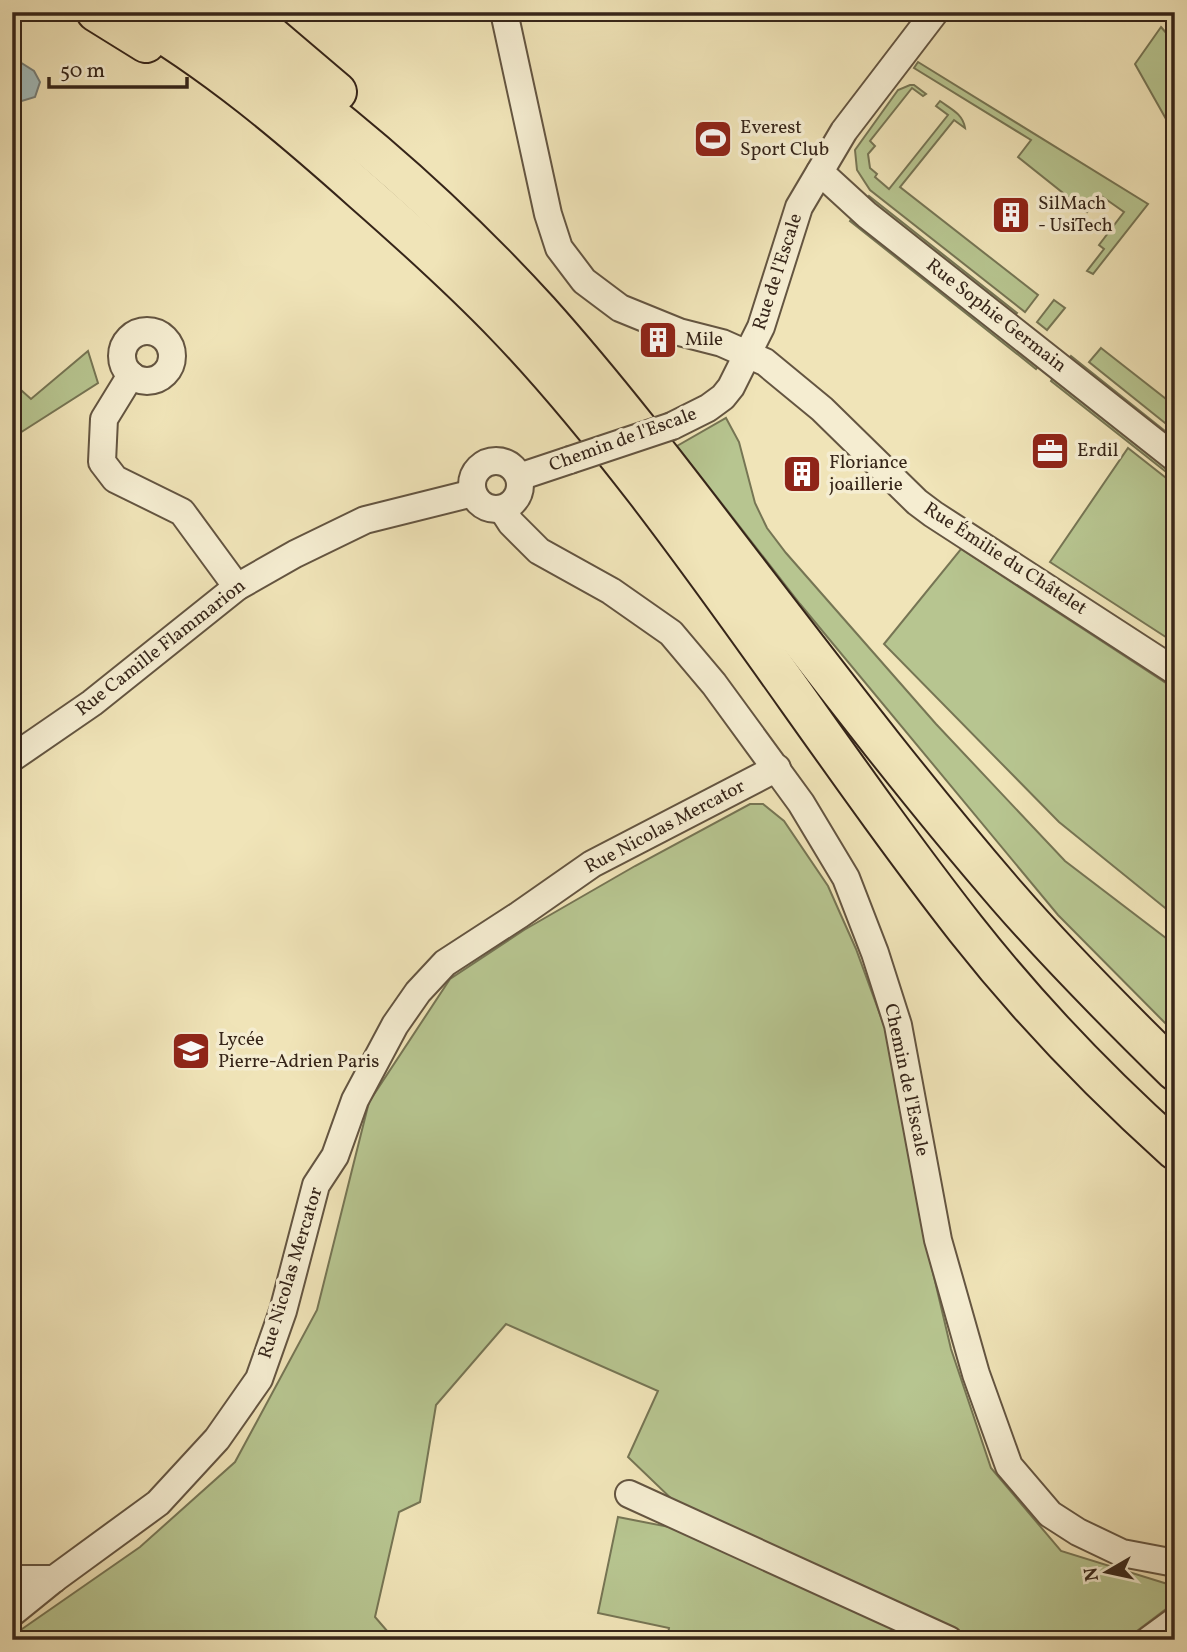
<svg xmlns="http://www.w3.org/2000/svg" width="1187" height="1652" font-family="Vollkorn,serif">
<style>
.green{fill:#b7c590;stroke:#767554;stroke-width:2}
.water{fill:#a1bbbb;stroke:#767f7a;stroke-width:2}
.lines{fill:none;stroke-linecap:round;stroke-linejoin:round}
.minor-casing{stroke:#645541;stroke-width:30}
.highway-casing{stroke:#362519;stroke-width:42}
.minor{stroke:#f5edd1;stroke-width:26}
.highway{stroke:#f0e4b8;stroke-width:38}
.minor-bridge-casing{stroke:#645541;stroke-width:30;stroke-linecap:butt}
.minor-bridge{stroke:#f5edd1;stroke-width:26}
.labels{text-anchor:middle;dominant-baseline:central;stroke-width:7;stroke-linejoin:round;paint-order:stroke}
.poi-label{font-size:19px;fill:#362519;stroke:#f5edd1;text-anchor:start}
.street-label{font-size:19px;fill:#362519;stroke:#f5edd1}
</style>
<rect width="100%" height="100%" fill="#f0e4b8"/>
<filter id="stains"><feTurbulence type="fractalNoise" baseFrequency=".00286" numOctaves="4"/><feColorMatrix values="0 0 0 0 .2 0 0 0 0 .09 0 0 0 0 .02 0 0 0 .5 -.17"/></filter>
<radialGradient id="worn" r=".72"><stop offset=".6" stop-color="#630" stop-opacity="0"/><stop offset="1" stop-color="#630" stop-opacity=".3"/></radialGradient>
<g class="green">
<path d="M1161,27L1175,43V135L1135,64Z"/>
<path d="M918,62L1148,204L1093,274L1087,271L1104,249L1099,245L1124,212L1100,195L1087,212L1018,157L1031,140L914,68Z"/>
<path d="M910,85H914L926,94L923,96L912,88L870,141L875,146L868,154L870,168L877,174L875,177L889,189L948,115L936,106L940,101C951,109 963,114 965,128L954,120L900,187L1038,295L1025,312L870,190L857,170L855,150L898,90Z"/>
<path d="M869,196L1017,313L1013,318L865,201Z"/>
<path d="M853,217L1040,364L1036,369L850,221Z"/>
<path d="M1054,300L1065,308L1047,330L1037,322Z"/>
<path d="M1101,348L1175,406V431L1089,362Z"/>
<path d="M88,351L98,383L12,438V382L31,399Z"/>
<path d="M1071,356L1175,439V447L1067,361Z"/>
<path d="M1054,376L1175,472V479L1051,381Z"/>
<path d="M726,418L739,442L755,503L767,528L786,553L936,724L1065,861L1175,945V1033L1058,915L800,604L677,446Z"/>
<path d="M1128,448L1175,485V643L1050,562Z"/>
<path d="M961,549L1175,689V916L1059,822L884,644Z"/>
<path d="M750,804H763L784,821L828,886L856,949L885,1028L926,1243L951,1349L991,1468L1061,1551L1174,1586L1170,1606L1125,1640H963L681,1508L628,1457L658,1391L506,1324L436,1405L420,1502L399,1512L375,1617L394,1639L400,1640H12V1636L140,1547L235,1462L317,1310L369,1102L450,979L524,930L635,866Z"/>
<path d="M618,1517L669,1527L673,1521L937,1640H667L669,1628L598,1613Z"/>
</g>
<path class="water" d="M12,57L34,71L40,82L35,97L12,104Z"/>
<g class="lines">
<g class="minor-casing">
<g id="minor">
<path d="M504,12L548,214L559,248L584,281L620,308L679,332L722,343L765,362L822,409L917,502L933,514L1175,671"/>
<path d="M820,172L867,215L1175,458"/>
<circle cx="147" cy="356" r="25"/>
<path d="M131,375L104,419L102,462L115,479L182,512L237,587"/>
<path d="M672,426L708,408L723,397L731,387L761,327L799,207L844,131L935,12"/>
<circle cx="496" cy="485" r="24"/>
<path d="M519,477L570,460"/>
<path d="M502,509L511,523L539,551L611,591L671,633L714,684L801,803L846,878L875,953L898,1025L938,1240L976,1374L1009,1466L1050,1514L1078,1532L1122,1553L1175,1563"/>
<path d="M12,758L92,703L237,587L295,554L365,520L473,493"/>
<path d="M629,1494L949,1640"/>
<path d="M12,1579H54"/>
<path d="M12,1613L54,1579L158,1503L217,1439L259,1379L283,1311L316,1185L335,1156L355,1100L395,1025L418,992L445,963L519,915L592,864L777,768"/>
<path d="M1149,1640L1175,1621"/>
</g>
</g>
<g class="highway-casing">
<g id="highway">
<path d="M96,12L146,43"/>
<path d="M127,12C214,62 289,126 363,192C412,235 461,279 506,326C556,378 603,436 647,493C757,636 855,787 966,929C1029,1009 1099,1082 1175,1150"/>
<path d="M190,12C316,97 436,198 539,311C607,387 669,468 731,549C821,666 911,785 1008,897C1061,958 1118,1015 1175,1071"/>
<path d="M243,12L337,92"/>
</g>
</g>
<use href="#minor" class="minor"/>
<use href="#highway" class="highway"/>
<g class="minor-bridge-casing">
<path id="minor-bridge" d="M570,460L672,426"/>
</g>
<use href="#minor-bridge" class="minor-bridge"/>
</g>
<defs>
<g id="stadium-square" transform="scale(2.0125)"><rect x="-9" y="-9" width="18" height="18" rx="4" fill="#8f2418" stroke="#f5edd1"/><path d="M0-5a6.5 5 0 1 0 0 10a6.5 5 0 1 0 0-10ZM-3.5-1.8h7v3.6h-7Z" fill="#fff"/></g>
<g id="building-square" transform="scale(2.0125)"><rect x="-9" y="-9" width="18" height="18" rx="4" fill="#8f2418" stroke="#f5edd1"/><path d="M-4-6H4V6H1V3H-1V6H-4ZM-2.5-4.3h1.7v1.8h-1.7ZM.8-4.3h1.7v1.8H.8ZM-2.5-1h1.7V.8h-1.7ZM.8-1h1.7V.8H.8Z" fill="#fff"/></g>
<g id="office-square" transform="scale(2.0125)"><rect x="-9" y="-9" width="18" height="18" rx="4" fill="#8f2418" stroke="#f5edd1"/><path d="M-6-3h4V-5.5h4V-3h4V5H-6ZM-1-4.5V-3h2v-1.5ZM-6 0V1H6V0Z" fill="#fff"/></g>
<g id="school-square" transform="scale(2.0125)"><rect x="-9" y="-9" width="18" height="18" rx="4" fill="#8f2418" stroke="#f5edd1"/><path d="M0-5L7-2L0 1L-7-2ZM-4 1L0 2.5L4 1V4Q0 6-4 4Z" fill="#fff"/></g>
</defs>
<g fill-rule="evenodd">
<use href="#stadium-square" x="713" y="139"/>
<use href="#building-square" x="1011" y="215"/>
<use href="#building-square" x="658" y="340"/>
<use href="#office-square" x="1050" y="451"/>
<use href="#building-square" x="802" y="474"/>
<use href="#school-square" x="191" y="1051"/>
</g>
<g class="labels">
<g class="poi-label">
<text x="740" y="128">Everest<tspan x="740" dy="22">Sport Club</tspan></text>
<text x="1038" y="204">SilMach<tspan x="1038" dy="22">- UsiTech</tspan></text>
<text x="685" y="340">Mile</text>
<text x="1077" y="451">Erdil</text>
<text x="829" y="463">Floriance<tspan x="829" dy="22">joaillerie</tspan></text>
<text x="218" y="1040">Lycée<tspan x="218" dy="22">Pierre-Adrien Paris</tspan></text>
</g>
<g class="street-label">
<text transform="translate(778 272) rotate(-72)">Rue de l'Escale</text>
<text transform="translate(996 316) rotate(38)">Rue Sophie Germain</text>
<text transform="translate(623 440) rotate(-20)">Chemin de l'Escale</text>
<text transform="translate(1005 559) rotate(33)">Rue Émilie du Châtelet</text>
<text transform="translate(161 648) rotate(-38)">Rue Camille Flammarion</text>
<text transform="translate(665 827) rotate(-28)">Rue Nicolas Mercator</text>
<text transform="translate(906 1080) rotate(78)">Chemin de l'Escale</text>
<text transform="translate(291 1273) rotate(-73)">Rue Nicolas Mercator</text>
</g>
</g>
<rect width="1187" height="1652" fill="none" stroke="#f0e4b8" stroke-width="42"/>
<rect x="14" y="14" width="1159" height="1624" fill="none" stroke="#362519" stroke-width="3.5"/>
<rect x="21" y="21" width="1145" height="1610" fill="none" stroke="#362519" stroke-width="2"/>
<g transform="translate(1107 1572) rotate(261)" stroke="#f5edd1" stroke-width="5" paint-order="stroke">
<path d="M0-5L12 26L0 18L-12 26Z" fill="#362519"/>
<text y="-10" font-size="19" font-weight="bold" text-anchor="middle" fill="#362519">N</text>
</g>
<path d="M49 77v10h138v-10" fill="none" stroke="#362519" stroke-width="3.5"/>
<text x="60" y="77" font-size="21" fill="#362519" stroke="#f5edd1" stroke-width="5" paint-order="stroke">50 m</text>
<rect width="100%" height="100%" filter="url(#stains)"/>
<rect width="100%" height="100%" fill="url(#worn)"/>
</svg>
